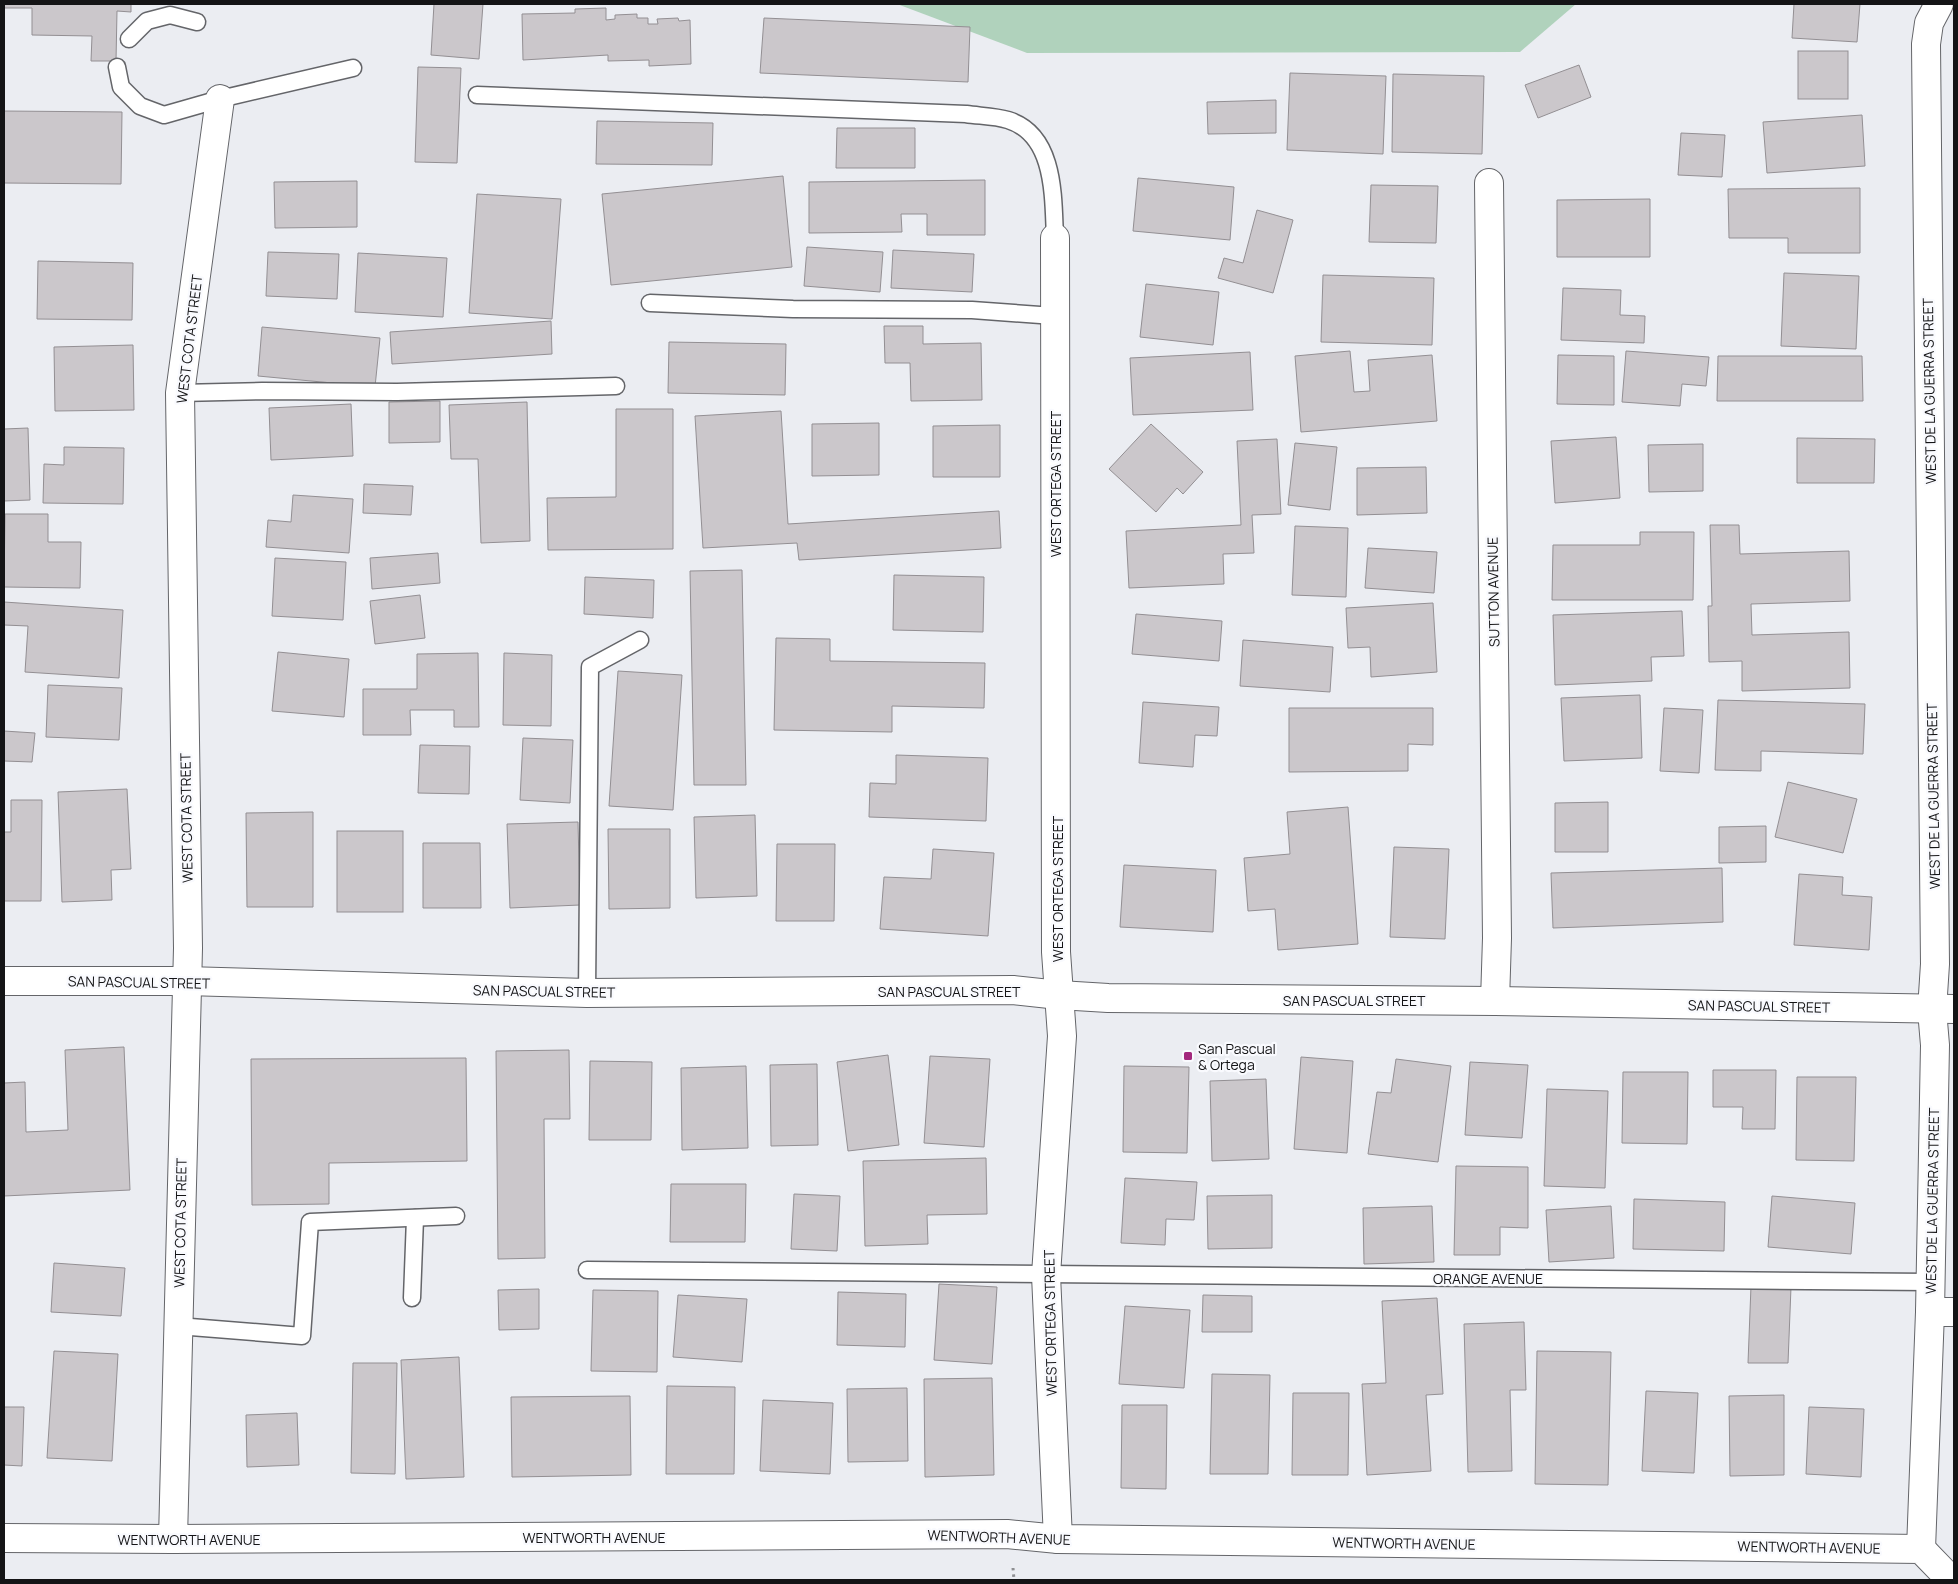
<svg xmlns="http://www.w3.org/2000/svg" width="1958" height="1584" font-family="Manrope,sans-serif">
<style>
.green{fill:#b0d2bc}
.building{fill:#cbc7cb;stroke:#938f93}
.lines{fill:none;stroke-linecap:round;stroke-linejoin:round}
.lane-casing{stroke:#646569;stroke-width:19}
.street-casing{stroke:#646569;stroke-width:30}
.path{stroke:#8e8f92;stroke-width:3;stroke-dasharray:2.5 4;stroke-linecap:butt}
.lane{stroke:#fff;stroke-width:16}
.street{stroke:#fff;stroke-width:28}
.poi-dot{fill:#a3287d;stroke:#f9fafe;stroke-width:2}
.labels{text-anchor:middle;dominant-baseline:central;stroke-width:4.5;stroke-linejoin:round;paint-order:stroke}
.street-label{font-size:14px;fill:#141416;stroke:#f9fafe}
.poi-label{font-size:14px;fill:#141416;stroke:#f9fafe;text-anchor:start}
</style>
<rect width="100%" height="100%" fill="#ebedf2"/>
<path class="green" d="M897,4H1576L1520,52L1027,53Z"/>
<g class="building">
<path d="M4,4H131V12L117,11L116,61H91L92,36L32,35V8H4Z"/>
<path d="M434,4H483L479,59L431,55Z"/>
<path d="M1794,4H1860L1857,42L1792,38Z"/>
<path d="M606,8V20L615,19V15L637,14V18H648V24H658L657,19L678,18L679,21L690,20L691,64L649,66V60L608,61V55L523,60L522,14L575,13V9Z"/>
<path d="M764,18L970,27L968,82L760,73Z"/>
<rect x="1798" y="51" width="50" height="48"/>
<path d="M1579,65L1591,97L1538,118L1525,85Z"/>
<path d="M418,67L461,68L457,163L415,162Z"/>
<path d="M1290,73L1386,76L1383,154L1287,150Z"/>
<path d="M1393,74L1484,76L1482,154L1392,152Z"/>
<path d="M1276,100V133L1208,134L1207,102Z"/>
<path d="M4,111L122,112L121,184L4,183Z"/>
<path d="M1862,115L1865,166L1767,173L1763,122Z"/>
<path d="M597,121L713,123L712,165L596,164Z"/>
<path d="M837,128H915V168H836Z"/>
<path d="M1681,133L1725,135L1722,177L1678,175Z"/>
<path d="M783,176L792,267L611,285L602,194Z"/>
<path d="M1138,178L1234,187L1230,240L1133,231Z"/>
<path d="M985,180V235H927V214H901L902,232L809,233V182Z"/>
<path d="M357,181V227L275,228L274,182Z"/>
<path d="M1371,185L1438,186L1436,243L1369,242Z"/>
<path d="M1860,188V253H1788V238H1729L1728,189Z"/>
<path d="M477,194L561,199L552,319L469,313Z"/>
<path d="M1650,199V257H1557V200Z"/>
<path d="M1257,210L1293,220L1273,293L1218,278L1224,258L1243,263Z"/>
<path d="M807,247L883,252L880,292L804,286Z"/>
<path d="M893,250L974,254L972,292L891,288Z"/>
<path d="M268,252L339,254L337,299L266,296Z"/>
<path d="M358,253L447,258L443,317L355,312Z"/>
<path d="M38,261L133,263L132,320L37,319Z"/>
<path d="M1784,273L1859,276L1856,349L1781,346Z"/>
<path d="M1323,275L1434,278L1432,345L1321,342Z"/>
<path d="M1146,284L1219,292L1213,345L1140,337Z"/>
<path d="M1563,288L1621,290L1620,315L1645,316L1644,343L1561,340Z"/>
<path d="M551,321L552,354L392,364L390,332Z"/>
<path d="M884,326H923V344L981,343L982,400L911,401L910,363H885Z"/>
<path d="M262,327L380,338L375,387L258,376Z"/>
<path d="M669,342L786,344L785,395L668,393Z"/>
<path d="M133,345L134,410L55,411L54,347Z"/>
<path d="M1350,351L1354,392L1370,391L1368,360L1432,355L1437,421L1301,432L1295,356Z"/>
<path d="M1626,351L1709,357L1706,386L1682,384L1680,406L1622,402Z"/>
<path d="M1250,352L1253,410L1133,415L1130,358Z"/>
<path d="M1558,355L1614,356V405L1557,404Z"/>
<path d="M1718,356H1862L1863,401H1717Z"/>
<path d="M440,401V442L389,443V402Z"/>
<path d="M527,402L530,541L481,543L478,459H451L449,405Z"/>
<path d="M351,404L353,456L271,460L269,408Z"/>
<path d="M616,409H673V549L548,550L547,498L616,497Z"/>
<path d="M781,411L788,524L999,511L1001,548L799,560L797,543L703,548L695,416Z"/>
<path d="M879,423V475L812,476V424Z"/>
<path d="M1151,424L1203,472L1183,494L1177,488L1156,512L1109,469Z"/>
<path d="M1000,425V477H933V426Z"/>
<path d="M28,428L30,500L4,501V429Z"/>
<path d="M1616,437L1620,498L1555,503L1551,441Z"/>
<path d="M1797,438L1875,439L1874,483H1797Z"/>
<path d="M1277,439L1281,514L1252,515L1254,553L1223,554L1224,584L1129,588L1126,531L1241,525L1237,441Z"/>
<path d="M1295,443L1337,447L1330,510L1288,505Z"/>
<path d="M1703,444V491L1649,492L1648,445Z"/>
<path d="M64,447L124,448L123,504L43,503L44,464L64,465Z"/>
<path d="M1426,467L1427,513L1357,515V468Z"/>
<path d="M364,484L413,486L411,515L363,513Z"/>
<path d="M293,495L353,499L349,553L266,547L268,520L291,522Z"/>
<path d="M5,514H48V542H81L80,588L4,587Z"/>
<path d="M1710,525H1739L1740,554L1849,551L1850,601L1751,604L1752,635L1849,632L1850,688L1742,691V661L1709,662L1708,606H1712Z"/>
<path d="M1295,526L1348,528L1346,597L1292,595Z"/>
<path d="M1640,532H1694L1693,600H1552L1553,545H1640Z"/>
<path d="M1368,548L1437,552L1434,593L1365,588Z"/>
<path d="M438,553L440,583L372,589L370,558Z"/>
<path d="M275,558L346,562L343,620L272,616Z"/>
<path d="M742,570L746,785H694L690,571Z"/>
<path d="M894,575L984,577L983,632L893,630Z"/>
<path d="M585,577L654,580L653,618L584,614Z"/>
<path d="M420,595L425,638L375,644L370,601Z"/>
<path d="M4,602L123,610L119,678L25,672L28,626L4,625Z"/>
<path d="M1433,603L1437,672L1371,677L1370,647L1348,648L1346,608Z"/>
<path d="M1682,611L1684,656L1651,657L1652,681L1555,685L1553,615Z"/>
<path d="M1136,614L1222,621L1219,661L1132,654Z"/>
<path d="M776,638L830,639V661L985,663L984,708L892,706V732L774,730Z"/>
<path d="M1243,640L1333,647L1330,692L1240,686Z"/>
<path d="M278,652L349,659L344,717L272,711Z"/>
<path d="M478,653L479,727H454V710H410L411,735H363V689H417V654Z"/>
<path d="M504,653L552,655L551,726L503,725Z"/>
<path d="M618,671L682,675L673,810L609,806Z"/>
<path d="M48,685L122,688L119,740L46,737Z"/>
<path d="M1640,695L1642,758L1564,761L1561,698Z"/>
<path d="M1718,700L1865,704L1863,754L1761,751V771L1715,770Z"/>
<path d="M1143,702L1219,707L1217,736L1195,735L1193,767L1139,763Z"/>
<path d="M1289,708H1433V745L1408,744V771L1289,772Z"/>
<path d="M1664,708L1703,710L1699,773L1660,771Z"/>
<path d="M4,731L35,733L32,762L4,761Z"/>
<path d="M523,738L573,740L570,803L520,800Z"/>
<path d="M420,745L470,746L469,794L418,793Z"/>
<path d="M896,755L988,758L986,821L869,817L870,783L896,784Z"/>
<path d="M1788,782L1857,799L1843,853L1775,837Z"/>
<path d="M127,789L131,869L111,870L112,900L62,902L58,792Z"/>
<path d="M11,800H42L41,901H4V832H11Z"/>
<path d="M1608,802V852H1555V803Z"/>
<path d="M1348,807L1358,944L1278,950L1275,909L1248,911L1244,858L1290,854L1287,812Z"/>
<path d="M313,812V907H247L246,813Z"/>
<path d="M755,815L757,896L696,898L694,817Z"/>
<path d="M578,822L580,905L510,908L507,824Z"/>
<path d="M1766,826V862L1719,863V827Z"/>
<path d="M608,829H670V908L609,909Z"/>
<rect x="337" y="831" width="66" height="81"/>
<path d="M423,843H480L481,908H423Z"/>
<path d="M777,844H835L834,921H776Z"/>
<path d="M1394,847L1449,849L1445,939L1390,937Z"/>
<path d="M933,849L994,853L988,936L880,929L884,877L931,879Z"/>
<path d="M1124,865L1216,870L1213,932L1120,927Z"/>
<path d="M1722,868L1723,922L1553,928L1551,873Z"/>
<path d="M1799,874L1843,877L1842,895L1872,897L1869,950L1794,945Z"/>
<path d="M124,1047L130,1190L4,1196V1083L25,1082L26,1132L68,1130L65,1050Z"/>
<path d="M569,1050L570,1119H544L545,1258L498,1259L496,1051Z"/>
<path d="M888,1055L899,1145L848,1151L837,1062Z"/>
<path d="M930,1056L990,1059L984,1147L924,1143Z"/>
<path d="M1301,1057L1353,1061L1347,1153L1294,1149Z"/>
<path d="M466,1058L467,1161L329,1163V1204L252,1205L251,1059Z"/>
<path d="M1396,1059L1451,1066L1438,1162L1368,1154L1377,1092L1391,1093Z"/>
<path d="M590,1061L652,1062L651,1140H589Z"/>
<path d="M1470,1062L1528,1065L1522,1138L1465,1135Z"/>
<path d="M817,1064L818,1145L771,1146L770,1065Z"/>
<path d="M746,1066L748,1148L682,1150L681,1068Z"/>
<path d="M1124,1066L1189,1067L1187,1153L1123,1152Z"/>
<path d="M1713,1070H1776L1775,1129H1742L1743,1107H1713Z"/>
<path d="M1623,1072H1688L1687,1144L1622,1143Z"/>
<path d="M1797,1077H1856L1854,1161L1796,1160Z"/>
<path d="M1266,1079L1269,1159L1212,1161L1210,1081Z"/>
<path d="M1547,1089L1608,1091L1605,1188L1544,1186Z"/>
<path d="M986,1158L987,1214L927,1215L928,1244L865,1246L863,1161Z"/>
<path d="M1456,1166L1528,1167V1228L1500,1227V1255H1454Z"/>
<path d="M1125,1178L1197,1182L1194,1220L1166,1219L1165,1245L1121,1243Z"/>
<path d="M671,1184H746L745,1242H670Z"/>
<path d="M794,1194L840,1196L837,1251L791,1249Z"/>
<path d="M1272,1195V1248L1208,1249L1207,1196Z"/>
<path d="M1772,1196L1855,1203L1851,1254L1768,1247Z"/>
<path d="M1634,1199L1725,1202L1724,1251L1633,1249Z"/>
<path d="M1432,1206L1434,1262L1364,1264L1363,1208Z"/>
<path d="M1611,1206L1614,1258L1549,1262L1546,1210Z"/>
<path d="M54,1263L125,1268L121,1316L51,1312Z"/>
<path d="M939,1284L997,1287L992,1364L934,1360Z"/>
<path d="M1751,1286L1791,1287L1788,1363H1748Z"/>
<path d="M539,1289V1329L499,1330L498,1290Z"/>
<path d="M593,1290L658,1291L657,1372L591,1371Z"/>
<path d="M838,1292L906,1294L905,1347L837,1345Z"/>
<path d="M678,1295L747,1299L742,1362L673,1357Z"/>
<path d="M1203,1295L1252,1296V1332H1202Z"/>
<path d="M1437,1298L1443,1394L1426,1395L1431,1471L1367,1475L1362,1384L1386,1383L1382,1301Z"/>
<path d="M1125,1306L1190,1310L1184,1388L1119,1384Z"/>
<path d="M1524,1322L1526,1390H1510L1512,1471L1468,1472L1464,1324Z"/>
<path d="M54,1351L118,1354L112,1461L47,1458Z"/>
<path d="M1537,1351L1611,1352L1608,1485L1535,1484Z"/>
<path d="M459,1357L464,1477L406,1479L401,1360Z"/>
<path d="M353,1363H397L395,1474L351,1473Z"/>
<path d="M1212,1374L1270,1375L1268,1474H1210Z"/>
<path d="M992,1378L994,1475L925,1477L924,1379Z"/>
<path d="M667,1386L735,1387L734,1474H666Z"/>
<path d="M907,1388L908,1461L848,1462L847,1389Z"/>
<path d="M1646,1391L1698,1393L1694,1473L1642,1471Z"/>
<path d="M1293,1393H1349L1348,1475H1292Z"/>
<path d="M1784,1395V1475L1730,1476L1729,1396Z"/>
<path d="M630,1396L631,1475L512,1477L511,1397Z"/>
<path d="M763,1400L833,1403L830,1474L760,1471Z"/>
<path d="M1122,1405H1167L1166,1489L1121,1488Z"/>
<path d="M4,1407H24L22,1466L4,1465Z"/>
<path d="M1809,1407L1864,1409L1861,1477L1806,1474Z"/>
<path d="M297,1413L299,1465L247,1467L246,1415Z"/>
</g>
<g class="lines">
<g class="lane-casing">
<g id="lane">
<path d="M129,39L147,21L170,15L197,22"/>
<path d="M117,67L121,87L140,106L164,115L220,99L353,68"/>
<path d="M477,95L966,114C979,116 995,116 1008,120C1056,135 1053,198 1055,238"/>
<path d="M650,303L793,309L972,310L1054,316"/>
<path d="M180,393L262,391L397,392L616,386"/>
<path d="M587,993L590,667L640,640"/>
<path d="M587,1270L1930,1282"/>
<path d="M412,1298L415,1218"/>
<path d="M178,1326L302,1336L310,1222L456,1216"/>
</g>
</g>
<g class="street-casing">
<g id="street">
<path d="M1489,183L1497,938L1495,1001"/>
<path d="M1055,238L1056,952L1062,1036L1046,1275L1058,1539"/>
<path d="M4,981H186L587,993L1013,990L1059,995L1108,998L1495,1001L1954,1009"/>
<path d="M1930,1312H1954"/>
<path d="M4,1538L173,1539L1007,1534L1058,1539L1921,1549L1951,1580"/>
<path d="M173,1539L188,948L180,393L220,99"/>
<path d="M1921,1549L1930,1312L1935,1045L1932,1010L1935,964L1926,44L1929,23L1939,4"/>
</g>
</g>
<path class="path" d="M1013,1568L1014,1580"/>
<use href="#lane" class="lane"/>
<use href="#street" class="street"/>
</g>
<rect class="poi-dot" x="1183" y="1051" width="10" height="10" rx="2.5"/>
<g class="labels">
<g class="street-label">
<text transform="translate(189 339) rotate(-83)">WEST COTA STREET</text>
<text transform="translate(1929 391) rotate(-91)">WEST DE LA GUERRA STREET</text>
<text transform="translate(1055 484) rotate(-90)">WEST ORTEGA STREET</text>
<text transform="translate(1493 592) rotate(-91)">SUTTON AVENUE</text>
<text transform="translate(1933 796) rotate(-91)">WEST DE LA GUERRA STREET</text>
<text transform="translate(186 818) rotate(-91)">WEST COTA STREET</text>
<text transform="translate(1057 889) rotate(-90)">WEST ORTEGA STREET</text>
<text transform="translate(139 982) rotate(1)">SAN PASCUAL STREET</text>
<text transform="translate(544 991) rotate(1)">SAN PASCUAL STREET</text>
<text x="949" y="991">SAN PASCUAL STREET</text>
<text x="1354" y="1000">SAN PASCUAL STREET</text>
<text transform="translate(1759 1006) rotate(1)">SAN PASCUAL STREET</text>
<text transform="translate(1932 1201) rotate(-89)">WEST DE LA GUERRA STREET</text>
<text transform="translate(180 1223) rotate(-89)">WEST COTA STREET</text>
<text x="1488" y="1278">ORANGE AVENUE</text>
<text transform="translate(1050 1323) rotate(-91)">WEST ORTEGA STREET</text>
<text x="594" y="1537">WENTWORTH AVENUE</text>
<text transform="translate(999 1537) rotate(2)">WENTWORTH AVENUE</text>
<text x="189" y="1539">WENTWORTH AVENUE</text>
<text transform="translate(1404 1543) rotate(1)">WENTWORTH AVENUE</text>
<text transform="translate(1809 1547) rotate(1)">WENTWORTH AVENUE</text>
</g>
<g class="poi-label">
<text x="1198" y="1048">San Pascual<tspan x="1198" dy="16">&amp; Ortega</tspan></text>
</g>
</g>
<rect width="1958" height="1584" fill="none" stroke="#141416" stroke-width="10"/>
</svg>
